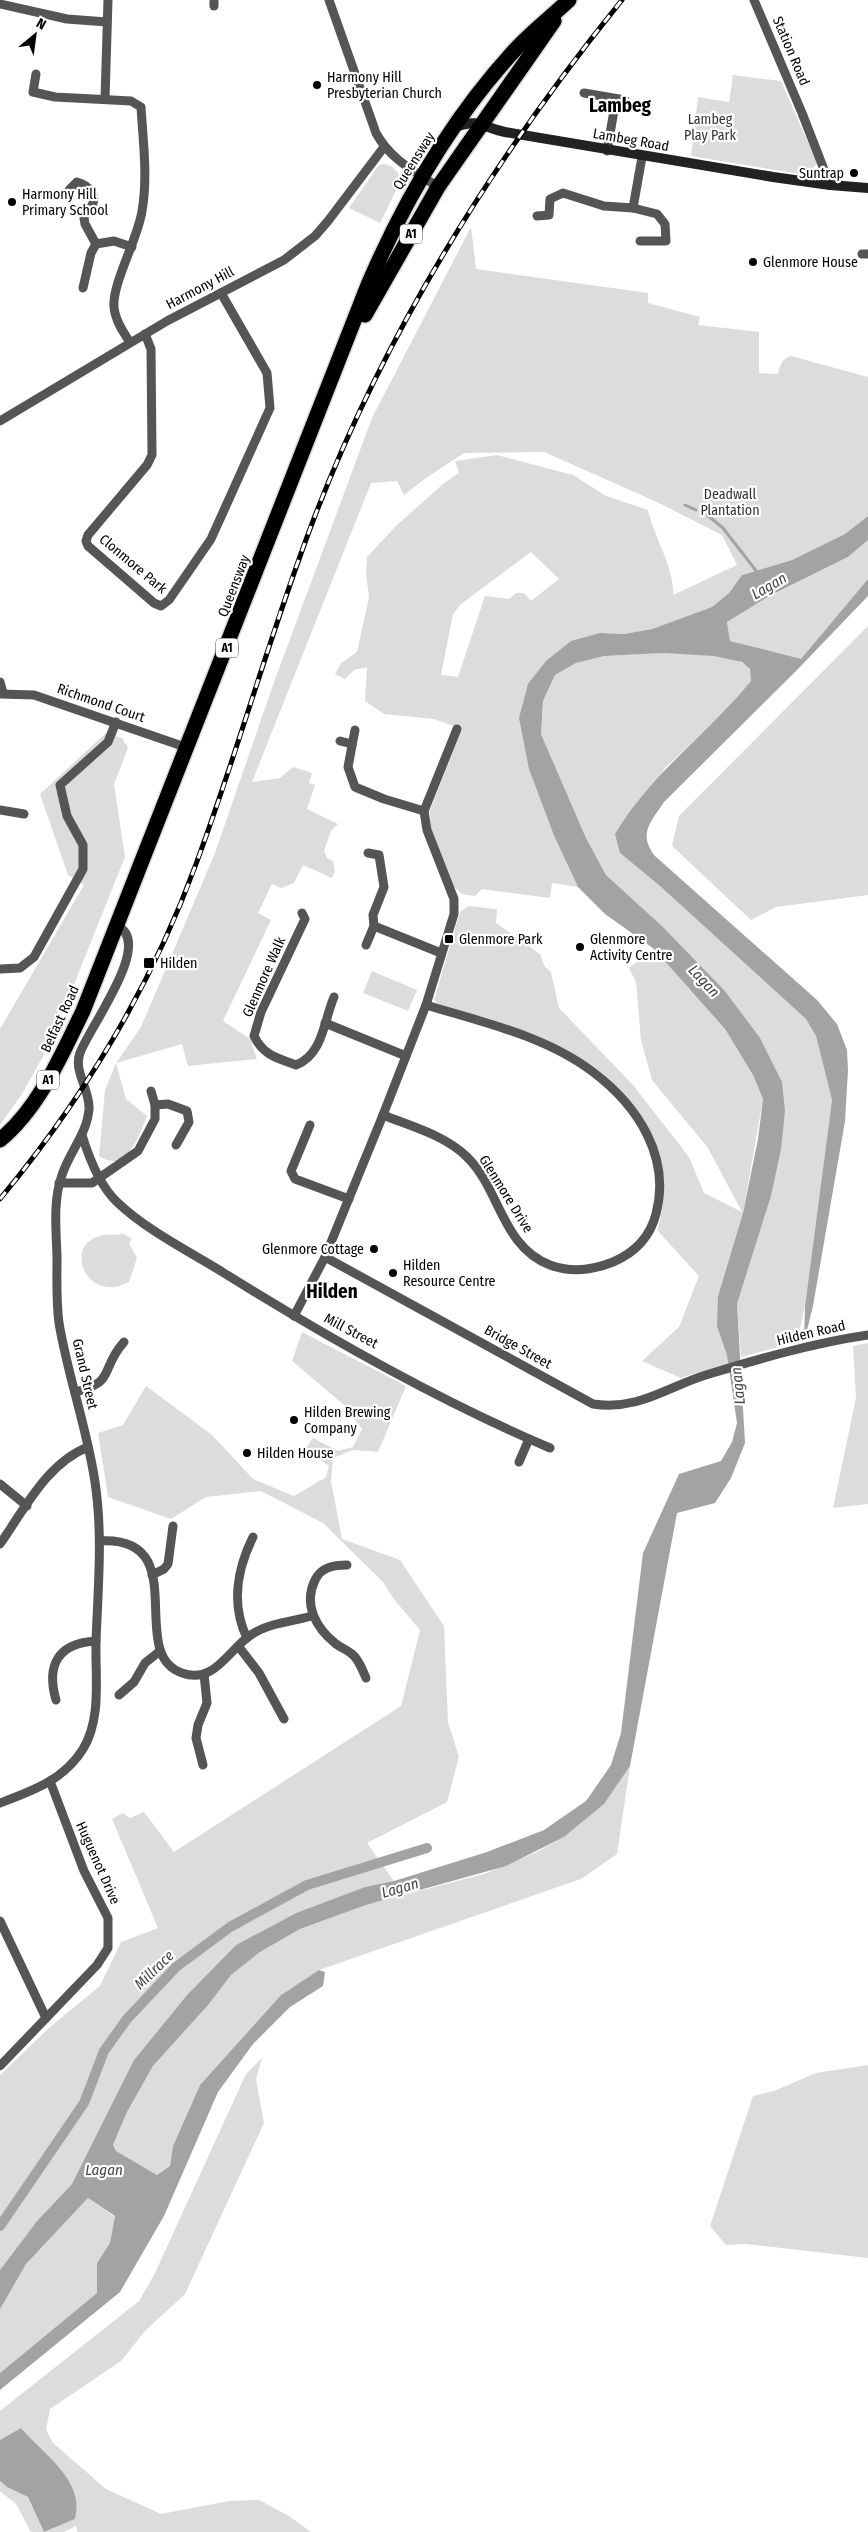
<svg xmlns="http://www.w3.org/2000/svg" width="868" height="2532" font-family="'Fira Sans Condensed',sans-serif">
<style>
.green{fill:#dcdcdc;fill-rule:evenodd}
.water{fill:#a3a3a3}
.lines{fill:none;stroke-linecap:round;stroke-linejoin:round}
.stream{stroke:#a3a3a3;stroke-width:3}
.canal{stroke:#a3a3a3;stroke-width:10}
.highway-casing{stroke:#dbdbdb;stroke-width:18}
.street{stroke:#555;stroke-width:9}
.secondary{stroke:#222;stroke-width:10}
.highway{stroke:#000;stroke-width:15}
.rail-casing{stroke:#000;stroke-width:5}
.rail{stroke:#fff;stroke-width:3;stroke-dasharray:9;stroke-linecap:butt}
.poi-dot{fill:#000;stroke:#fff;stroke-width:2}
.labels{text-anchor:middle;dominant-baseline:central;stroke-width:4.5;stroke-linejoin:round;paint-order:stroke}
.shield{fill:#fff;stroke:#4c4c4c;stroke-width:1}
.shield-label{font-size:12px;font-weight:bold;fill:#000}
.street-label{font-size:14px;fill:#000;stroke:#fff}
.poi-label{font-size:14px;fill:#000;stroke:#fff;text-anchor:start}
.park-label{font-size:14px;fill:#333;stroke:#fff}
.water-label{font-size:15px;font-style:italic;fill:#444;stroke:#fff}
.district-label{font-size:19px;font-weight:bold;fill:#000;stroke:#fff}
</style>
<rect width="100%" height="100%" fill="#fff"/>
<g class="green">
<path d="M733,75L781,81L817,163L807,175L691,156L698,97L729,102Z"/>
<path d="M382,164C391,164 399,171 401,180L380,223L349,208L378,166Z"/>
<path d="M471,227L476,269L648,293V303L700,317L698,325L759,332V373L778,374C780,365 782,358 791,356L868,377V516L845,534L792,560L742,575L729,593L712,607L652,629L624,634L600,633L528,684L555,838L578,887L552,883L550,898L482,889L475,896L462,894L454,887L431,828L430,810L462,729L434,719L384,714L365,701L367,667L354,670L345,679L335,674L341,663L357,652L369,598L366,572L367,557L396,526L444,483L459,473L455,461L497,455L573,475L606,496L648,510C654,537 675,569 673,595L737,565L722,535L657,502L544,452L464,453L426,478L404,495L397,481L371,483L252,782L280,778L293,767L312,773L309,783L315,785L307,809L338,824L331,831L324,851L327,858L333,861L335,871L332,878L303,865L294,883L281,888L272,884L258,913L271,920L223,1021L250,1039L257,1059L188,1066L182,1044L116,1063L126,1099L147,1116C139,1136 126,1175 99,1156L105,1090L116,1063L141,1027L215,853L273,685L372,418ZM531,552L559,579L531,601L524,593H516L509,599L485,596L458,677L441,675L453,614L461,604Z"/>
<path d="M868,540V579L801,660L730,641L727,622L771,595L848,557Z"/>
<path d="M868,626V895L776,907L751,920L672,846L679,816Z"/>
<path d="M663,653C681,654 742,653 750,670C751,673 751,678 751,681L734,703L665,768L620,853L660,886L806,1019L816,1036L832,1100L805,1306L797,1342L741,1357L737,1304L771,1196L785,1111L724,990L662,926L606,875L586,838L541,734L543,701L555,675L576,663L604,656Z"/>
<path d="M106,733L122,738L128,748L114,784L125,857L51,1042L22,1094L0,1125V1029L84,885L68,875L40,794Z"/>
<path d="M468,906L497,909L496,923L540,954L545,967L551,972L559,1008L633,1085L689,1157L704,1193L742,1212L708,1148L652,1080L641,1040L636,982L629,968L654,949L725,1029L753,1075L763,1099L743,1213L718,1296L729,1363L681,1378L642,1361L679,1327L699,1276L657,1230C680,1166 642,1100 589,1063C560,1043 524,1031 491,1019C475,1013 446,1014 434,1000L460,912Z"/>
<path d="M372,971L417,990L408,1011L363,993Z"/>
<path d="M122,1233L132,1239L129,1243L137,1258L129,1282C82,1308 55,1228 120,1235Z"/>
<path d="M302,1332L406,1386L378,1452L353,1450L333,1458L331,1481L342,1539L400,1560L444,1626L448,1722L459,1757L447,1802L367,1843L394,1881L365,1887L296,1913L236,1945L187,1995L134,2060L72,2184L37,2221L0,2270V2075L50,2027L100,1986L121,1942L158,1928L112,1819L123,1813L130,1818L144,1812L174,1852L401,1706L420,1630L393,1598L383,1582L323,1523L261,1491L206,1497L171,1519L108,1497L98,1433L123,1425L146,1386L212,1435L253,1479L294,1496L326,1477L329,1466L305,1449L313,1438L338,1451L353,1447L362,1429L344,1405L292,1361Z"/>
<path d="M868,1343V1504L833,1508L856,1398L853,1346Z"/>
<path d="M630,1766L617,1854L581,1879L319,1970L281,1995L200,2085L173,2146L170,2166L157,2175L116,2151L113,2145L127,2112L153,2066L209,2004L231,1975L260,1952L300,1929L366,1905L484,1874L537,1852L564,1837L604,1804Z"/>
<path d="M262,2058L256,2079L264,2123L185,2294L145,2331L121,2361L50,2409L46,2430L53,2443L106,2489L161,2514L229,2501L259,2500L289,2516L311,2532H78L76,2526L64,2532H44L75,2519L30,2439L21,2428L0,2440V2411L139,2301L154,2275L246,2074Z"/>
<path d="M868,2065V2258L746,2244L726,2245L710,2226L753,2096L774,2091L816,2073Z"/>
<path d="M88,2198L115,2217L110,2243L97,2263V2293L0,2373V2309L2,2303L26,2264Z"/>
<path d="M0,2481L7,2487L28,2497L44,2532H31L16,2504L0,2491Z"/>
</g>
<g class="water">
<path d="M868,516V540L848,557L771,595L727,622L730,641L801,659L868,579V596L797,670L664,802C650,823 638,834 655,856L817,1000L837,1024L847,1050L848,1070L845,1121L813,1306L804,1342L805,1306L832,1100L816,1036L806,1019L660,886L620,853L615,834C653,771 706,736 751,681L750,669L742,662L714,656L663,653L604,656L576,663L555,675L543,701L541,734L586,838L606,875L662,926L724,990L760,1038L782,1082L785,1111L781,1149L771,1196L737,1304L745,1443L731,1478L715,1503L677,1513L630,1766L604,1804L564,1837L506,1866L366,1905L300,1929L260,1952L231,1975L209,2004L153,2066L127,2112L113,2145L116,2151L157,2175L170,2166L173,2146L200,2085L281,1995L319,1970L325,1972L323,1986L290,2007L253,2044L218,2092L164,2216L120,2292L0,2390V2373L97,2293V2263L110,2243L115,2216L88,2198L26,2264L0,2309V2270L37,2221L72,2184L134,2060L187,1995L236,1945L296,1913L365,1887L394,1881L487,1852L544,1830L586,1801L611,1765L621,1733L643,1553L679,1474L721,1461L732,1442L737,1423L727,1355L717,1326L718,1296L743,1213L758,1139L763,1099L753,1075L725,1029L654,949L605,914L578,887L555,838L529,769L519,718L528,684L546,661L571,641L600,633L624,634L652,629L712,607L729,593L742,575L792,560L845,534Z"/>
<path d="M21,2428C42,2453 86,2481 75,2519L44,2532L28,2497L7,2487L0,2481V2440Z"/>
</g>
<g class="lines">
<g class="stream">
<path d="M685,505L696,510"/>
<path d="M707,515L723,528L757,572"/>
</g>
<path class="canal" d="M0,2226L84,2103L104,2051L127,2019L176,1967L230,1927L307,1885L427,1848"/>
<g class="highway-casing">
<g id="highway">
<path d="M365,315L438,187L554,21"/>
<path d="M0,1140C39,1108 61,1056 83,1011L368,285C404,201 451,120 513,52C530,33 550,18 569,0"/>
</g>
</g>
<g class="street">
<path d="M214,0V6"/>
<path d="M329,0L376,133C390,159 414,171 438,187"/>
<path d="M754,0L802,113L830,185"/>
<path d="M0,4L67,19L107,22"/>
<path d="M36,74L33,92L55,97L131,101L141,107C143,141 148,177 142,211C138,239 112,283 114,307C115,320 123,332 130,342"/>
<path d="M584,93L625,100"/>
<path d="M105,99L108,0"/>
<path d="M607,151L616,99"/>
<path d="M69,190L77,182C88,185 99,195 91,207C89,211 86,212 84,218L85,224L96,244L114,241L132,247"/>
<path d="M633,208L642,157"/>
<path d="M537,216L549,215L550,199L563,193L604,206L633,208L657,214L665,224L666,241H640"/>
<path d="M862,254H868"/>
<path d="M83,288L91,253L96,244"/>
<path d="M145,334L151,349L152,455L147,465L88,535L86,541L88,546L154,603L161,606L169,600L211,539L270,408L267,373L221,293"/>
<path d="M0,421L167,321L284,260L315,236L328,221L384,147"/>
<path d="M0,682L3,693"/>
<path d="M0,694L34,695L188,748"/>
<path d="M355,730L348,767L355,787L384,799L424,811"/>
<path d="M340,741L352,744"/>
<path d="M0,810L24,814"/>
<path d="M368,853L379,855L384,887L373,915L374,926L441,953"/>
<path d="M302,913L305,919L261,1012L254,1036C263,1055 277,1058 296,1065C323,1055 324,1020 334,997"/>
<path d="M366,945L374,926"/>
<path d="M0,969L20,968L34,957L83,869V845L67,816L60,785L108,742L116,722"/>
<path d="M325,1023L406,1056"/>
<path d="M155,1105L168,1104L187,1111L189,1122L176,1145"/>
<path d="M383,1115C410,1126 445,1135 467,1157C500,1189 502,1247 550,1265C571,1273 593,1270 613,1262C634,1253 650,1237 656,1214C671,1157 638,1106 593,1072C546,1036 482,1022 426,1005"/>
<path d="M310,1125L291,1171L295,1179L349,1199"/>
<path d="M82,1135C89,1158 99,1185 117,1202C146,1230 190,1252 224,1273C328,1338 437,1400 550,1448"/>
<path d="M59,1183H92L138,1151L155,1119V1105L151,1091"/>
<path d="M325,1257L593,1404C639,1411 668,1386 709,1374C762,1358 814,1343 868,1335"/>
<path d="M294,1316L325,1257L383,1115L426,1005L454,914V899L427,830L424,811L457,729"/>
<path d="M75,1392C117,1382 99,1370 124,1342"/>
<path d="M519,1462L529,1439"/>
<path d="M0,1484L27,1506"/>
<path d="M100,1541C195,1536 125,1654 182,1673C216,1685 229,1647 254,1633C270,1623 294,1621 312,1616"/>
<path d="M0,1544C24,1510 47,1463 88,1447"/>
<path d="M347,1565C334,1565 321,1567 315,1580C303,1605 316,1628 336,1644C343,1649 350,1651 355,1657C360,1663 363,1671 366,1678"/>
<path d="M152,1575L164,1569L168,1564L173,1526"/>
<path d="M247,1638C231,1605 237,1569 253,1537"/>
<path d="M239,1647L259,1673L284,1719"/>
<path d="M119,1695L134,1682L145,1663L160,1651"/>
<path d="M56,1700C46,1665 58,1643 96,1641"/>
<path d="M203,1765L196,1738L198,1725L207,1703L204,1674"/>
<path d="M0,1803C32,1791 64,1780 83,1749C102,1718 95,1676 96,1641C98,1588 103,1535 95,1482C87,1428 68,1377 59,1323C56,1301 57,1278 57,1256C56,1229 53,1200 62,1175C70,1151 87,1134 89,1109C90,1089 73,1071 80,1053C88,1029 155,942 117,926"/>
<path d="M0,1921L46,2018"/>
<path d="M0,2066L97,1965L108,1948V1918L84,1871L50,1781"/>
</g>
<path class="secondary" d="M455,127C480,118 481,127 505,132L773,177L830,185L868,188"/>
<use href="#highway" class="highway"/>
<g class="rail-casing">
<path id="rail" d="M0,1199C83,1099 151,987 196,864C238,751 270,634 313,521C385,332 495,157 622,0"/>
</g>
<use href="#rail" class="rail"/>
</g>
<g class="poi-dot">
<circle cx="317" cy="85" r="5"/>
<circle cx="854" cy="173" r="5"/>
<circle cx="12" cy="202" r="5"/>
<circle cx="753" cy="262" r="5"/>
<rect x="444" y="934" width="10" height="10" rx="2.5"/>
<circle cx="580" cy="947" r="5"/>
<rect x="143" y="957" width="12" height="12" rx="2.5"/>
<circle cx="374" cy="1249" r="5"/>
<circle cx="393" cy="1273" r="5"/>
<circle cx="294" cy="1420" r="5"/>
<circle cx="247" cy="1453" r="5"/>
</g>
<g class="labels">
<g class="shield">
<rect x="400" y="224.5" width="22" height="19" rx="4"/>
<rect x="216" y="638.5" width="22" height="19" rx="4"/>
<rect x="37" y="1070.5" width="22" height="19" rx="4"/>
</g>
<g class="shield-label">
<text x="411" y="234">A1</text>
<text x="227" y="648">A1</text>
<text x="48" y="1080">A1</text>
</g>
<g class="street-label">
<text transform="translate(791 51) rotate(67)">Station Road</text>
<text transform="translate(631 140) rotate(10)">Lambeg Road</text>
<text transform="translate(414 161) rotate(-58)">Queensway</text>
<text transform="translate(200 288) rotate(-28)">Harmony Hill</text>
<text transform="translate(133 564) rotate(40)">Clonmore Park</text>
<text transform="translate(234 586) rotate(-69)">Queensway</text>
<text transform="translate(101 703) rotate(19)">Richmond Court</text>
<text transform="translate(264 977) rotate(-66)">Glenmore Walk</text>
<text transform="translate(60 1019) rotate(-65)">Belfast Road</text>
<text transform="translate(506 1194) rotate(58)">Glenmore Drive</text>
<text transform="translate(351 1331) rotate(28)">Mill Street</text>
<text transform="translate(811 1333) rotate(-13)">Hilden Road</text>
<text transform="translate(518 1347) rotate(29)">Bridge Street</text>
<text transform="translate(85 1374) rotate(77)">Grand Street</text>
<text transform="translate(98 1863) rotate(66)">Huguenot Drive</text>
</g>
<g class="poi-label">
<text x="327" y="77">Harmony Hill<tspan x="327" dy="16">Presbyterian Church</tspan></text>
<text x="844" y="173" text-anchor="end">Suntrap</text>
<text x="22" y="194">Harmony Hill<tspan x="22" dy="16">Primary School</tspan></text>
<text x="763" y="262">Glenmore House</text>
<text x="459" y="939">Glenmore Park</text>
<text x="590" y="939">Glenmore<tspan x="590" dy="16">Activity Centre</tspan></text>
<text x="160" y="963">Hilden</text>
<text x="364" y="1249" text-anchor="end">Glenmore Cottage</text>
<text x="403" y="1265">Hilden<tspan x="403" dy="16">Resource Centre</tspan></text>
<text x="304" y="1412">Hilden Brewing<tspan x="304" dy="16">Company</tspan></text>
<text x="257" y="1453">Hilden House</text>
</g>
<g class="park-label">
<text x="710" y="119">Lambeg<tspan x="710" dy="16">Play Park</tspan></text>
<text x="730" y="494">Deadwall<tspan x="730" dy="16">Plantation</tspan></text>
</g>
<g class="water-label">
<text transform="translate(769 586) rotate(-30)">Lagan</text>
<text transform="translate(704 981) rotate(47)">Lagan</text>
<text transform="translate(738 1386) rotate(-96)">Lagan</text>
<text transform="translate(400 1888) rotate(-16)">Lagan</text>
<text transform="translate(154 1970) rotate(-44)">Millrace</text>
<text x="104" y="2170">Lagan</text>
</g>
<g class="district-label">
<text x="620" y="105">Lambeg</text>
<text x="332" y="1291">Hilden</text>
</g>
</g>
<g transform="translate(35 35) rotate(29)" stroke="#ffffff" stroke-width="4" paint-order="stroke">
<path d="M0-4L9 19L0 12L-9 19Z" fill="#000000"/>
<text y="-8" font-size="14" font-weight="bold" text-anchor="middle" fill="#000000">N</text>
</g>
</svg>
